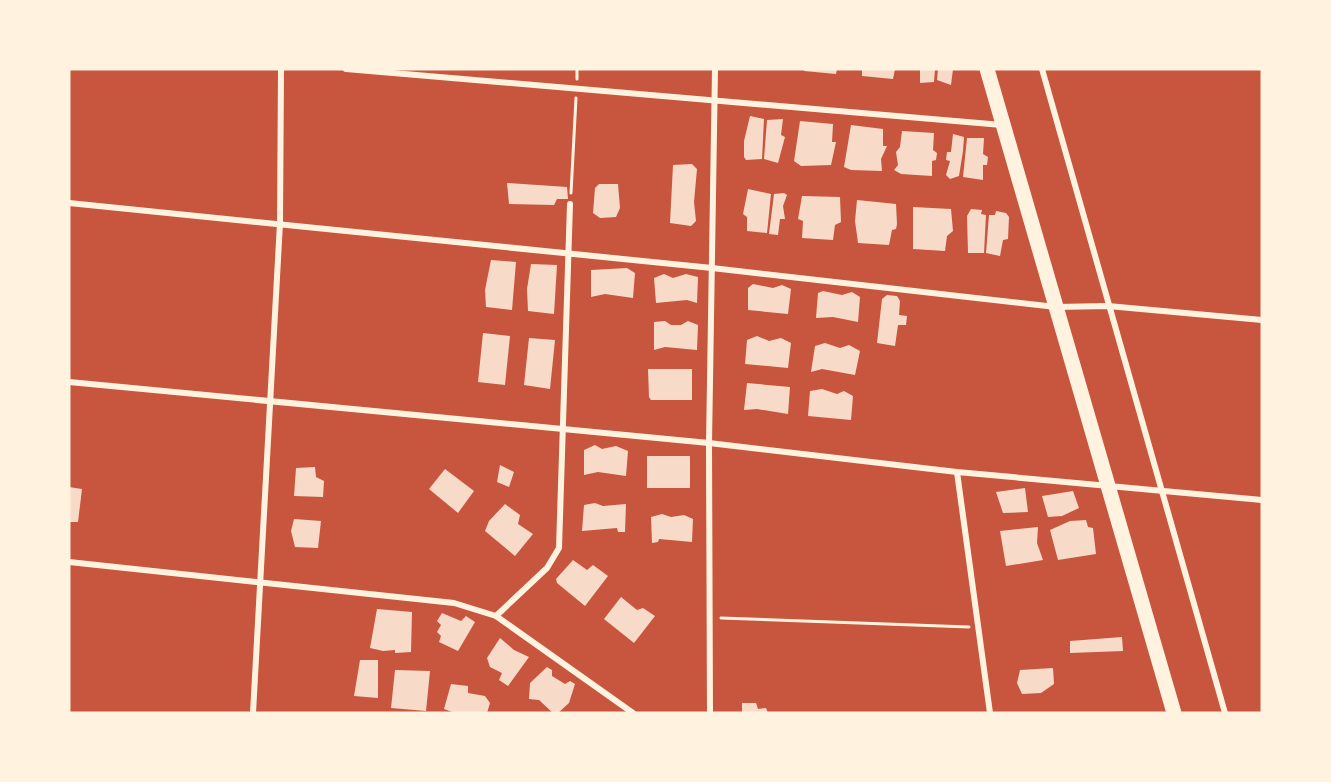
<svg xmlns="http://www.w3.org/2000/svg" width="1331" height="782" font-family="'IBM Plex Sans',sans-serif">
<style>
.building{fill:#f7dbc8}
.lines{fill:none;stroke-linecap:round;stroke-linejoin:round}
.path{stroke:#fff3e0;stroke-width:3}
.minor{stroke:#fff3e0;stroke-width:6}
.primary{stroke:#fff3e0;stroke-width:15}
</style>
<rect width="100%" height="100%" fill="#c8553d"/>
<g class="building">
<path d="M804,69H837L836,74L804,71Z"/>
<path d="M862,69H895L893,79L862,76Z"/>
<path d="M920,69H935L934,82L920,83Z"/>
<path d="M938,69H953L951,85L937,80Z"/>
<path d="M750,116L764,119L762,159L746,160L744,157V141Z"/>
<path d="M783,119L781,135L785,137L778,163L764,159L767,120Z"/>
<path d="M800,121L833,124L832,142H836L831,165L801,166L794,161Z"/>
<path d="M851,125L883,129V146H887L881,159L882,171L851,170L844,167Z"/>
<path d="M902,131L934,133L933,150L937,153L936,160L932,161V176L901,174L894,170L898,165L896,152L900,147Z"/>
<path d="M953,134L964,137L963,151L959,176L950,179L946,175L950,161L946,160L947,152H951Z"/>
<path d="M967,138H984L983,154L988,157L987,165H983V180L963,177Z"/>
<path d="M692,164L697,169L694,202L696,221L691,226L670,223L673,165Z"/>
<path d="M507,183L567,187L568,199H557L554,205L509,204Z"/>
<path d="M599,184H618L620,208L616,217L600,218L593,213L595,188Z"/>
<path d="M748,189L771,194L767,233L747,231V217L743,214Z"/>
<path d="M784,193L787,195L783,206L785,219H780L778,235L769,234L774,194Z"/>
<path d="M802,196L840,197L841,222L835,225L833,240L802,238L803,221L798,219Z"/>
<path d="M857,200L896,204L897,224L896,229L892,230L889,245L858,243L855,221Z"/>
<path d="M913,207L951,209L953,231L947,236L945,251L913,249Z"/>
<path d="M971,209L982,210L981,214L986,215L984,253H968L967,216Z"/>
<path d="M996,211L1006,213L1009,217L1008,239L1003,240L1000,256L986,253L989,215H995Z"/>
<path d="M491,260L516,262L512,310L486,307L485,290Z"/>
<path d="M531,264L557,265L554,314L528,311L527,289Z"/>
<path d="M627,268L635,273L633,298L605,294L591,297V270Z"/>
<path d="M664,274L673,278L686,274L698,277L697,303L687,300L656,303L654,278Z"/>
<path d="M753,284L773,288L782,285L791,289L788,314L748,310V288Z"/>
<path d="M823,291L842,295L852,292L860,297L858,322L833,317L816,318L818,293Z"/>
<path d="M887,295L897,296L900,301L899,315L907,316L906,325H898L895,346L877,343L882,299Z"/>
<path d="M665,321L671,325H681L688,321L698,325L697,350L665,347L654,350V322Z"/>
<path d="M483,333L510,336L505,385L478,382Z"/>
<path d="M757,336L769,341L781,338L791,343L788,368L745,364L747,340Z"/>
<path d="M529,338L555,340L550,389L524,385Z"/>
<path d="M825,343L840,348L849,345L860,351L855,375L822,369L811,372L815,346Z"/>
<path d="M648,369H692V400H651L649,397Z"/>
<path d="M747,383L790,387L788,414L757,409L744,410Z"/>
<path d="M822,389L837,394L844,391L853,396L851,420L808,416L810,391Z"/>
<path d="M595,445L602,449L616,446L628,451L626,476L598,472L584,475V450Z"/>
<rect x="647" y="456" width="43" height="32"/>
<path d="M500,465L514,472L509,487L497,482Z"/>
<path d="M315,467L316,477L324,481L323,497L294,496L296,468Z"/>
<path d="M445,469L474,491L458,513L429,489Z"/>
<path d="M69,487L82,489L78,522H69Z"/>
<path d="M1025,488L1028,512L1003,513L996,492Z"/>
<path d="M1073,491L1079,508L1062,516L1048,517L1042,496Z"/>
<path d="M595,503L603,506L626,504L625,532H618L617,528L582,531L584,505Z"/>
<path d="M505,504L520,515L518,524L533,534L515,556L485,531L489,521Z"/>
<path d="M662,514L671,517L684,515L693,519L692,542L659,539L658,542L652,543L651,517Z"/>
<path d="M294,519L321,521L318,548L295,547L291,531Z"/>
<path d="M1086,520L1088,527L1093,528L1096,554L1058,560L1050,530L1070,521Z"/>
<path d="M1038,527L1037,543L1043,560L1006,566L1000,531Z"/>
<path d="M573,560L587,570L593,565L608,576L585,606L557,583L556,579Z"/>
<path d="M621,597L637,610L643,608L655,616L634,643L604,619Z"/>
<path d="M377,609L412,612L411,652L395,653V650L383,651L370,648Z"/>
<path d="M442,613L461,621L466,616L475,622L458,651L439,642L441,636L437,632L441,625L437,621Z"/>
<path d="M1122,637L1123,651L1070,653V641Z"/>
<path d="M500,638L514,650L529,657L508,686L499,680L502,673L490,667L487,658Z"/>
<path d="M360,660H378V698L354,696Z"/>
<path d="M547,667L552,670V676L565,684L570,681L575,684L569,703L558,713H553L539,700L529,699L530,683Z"/>
<path d="M1053,668L1054,684L1041,693L1022,694L1017,683L1020,670Z"/>
<path d="M395,670L430,671L426,711L391,708Z"/>
<path d="M451,684L468,686V693L485,696L490,703L487,713H455L444,709Z"/>
<path d="M742,703H756L758,709L766,708L768,713H742Z"/>
</g>
<g class="lines">
<g class="path">
<path d="M577,79V69"/>
<path d="M571,193L576,98"/>
<path d="M721,618L969,627"/>
</g>
<g class="minor">
<path d="M346,69L1002,125"/>
<path d="M1042,69L1225,713"/>
<path d="M69,203L712,268L1056,307L1108,306L1262,320"/>
<path d="M69,382L709,443L957,472L1262,500"/>
<path d="M957,472L990,713"/>
<path d="M69,562L454,603L496,616L633,713"/>
<path d="M496,616L547,568L559,548L570,204"/>
<path d="M253,713L280,223L281,69"/>
<path d="M710,713L709,443L715,69"/>
</g>
<path class="primary" d="M987,69L1174,713"/>
</g>
<rect width="1331" height="782" fill="none" stroke="#fff3e0" stroke-width="141"/>
</svg>
